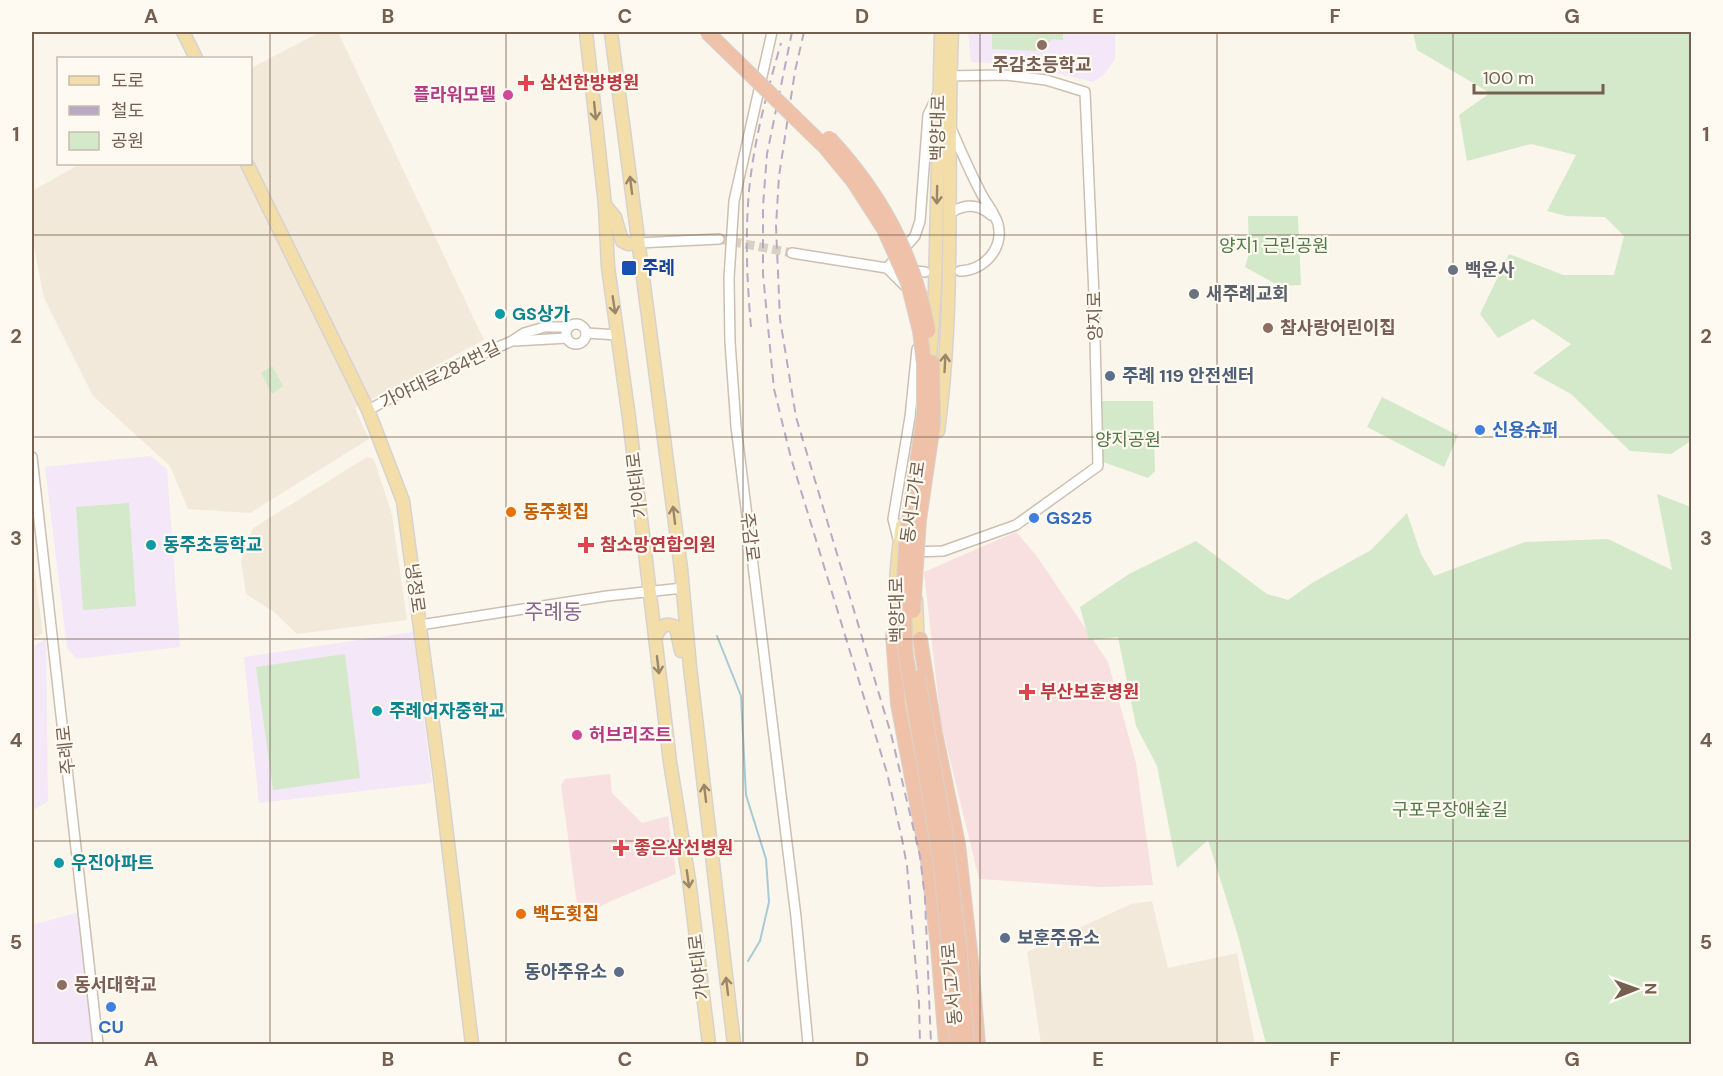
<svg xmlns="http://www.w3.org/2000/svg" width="1723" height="1076" font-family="'DM Sans','Noto Sans KR',sans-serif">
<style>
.residential{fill:#f2e9da}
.education{fill:#f3e7f8}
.medical{fill:#f8dfe0}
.green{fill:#d4e8ca}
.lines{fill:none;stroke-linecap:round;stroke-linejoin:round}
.stream{stroke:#a7cad5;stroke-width:2}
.minor-tunnel{stroke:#d9d0c4;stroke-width:9;stroke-dasharray:9 4.5;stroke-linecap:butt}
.minor-casing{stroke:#cdbfb1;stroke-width:12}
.major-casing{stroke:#d8d2ce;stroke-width:15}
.highway-casing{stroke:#d8d2ce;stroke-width:16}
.minor{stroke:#fff;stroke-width:9}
.major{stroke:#f3deaa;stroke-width:12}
.highway{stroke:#efc1a8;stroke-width:14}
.rail{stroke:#baa9c5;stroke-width:2;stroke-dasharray:9 6;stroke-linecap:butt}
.highway-bridge-casing{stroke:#d8d2ce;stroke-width:16;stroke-linecap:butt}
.highway-bridge{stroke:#efc1a8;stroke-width:14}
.oneway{stroke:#9a866b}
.grid{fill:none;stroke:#746050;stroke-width:1.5;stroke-opacity:0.55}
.education-dot{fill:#8d6e63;stroke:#fefaf1;stroke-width:2}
.health-dot{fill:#e0444e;stroke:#fefaf1;stroke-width:2}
.hotel-dot{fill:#d1479c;stroke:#fefaf1;stroke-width:2}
.transit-dot{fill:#1a4fb4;stroke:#fefaf1;stroke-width:2}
.worship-dot{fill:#6b7280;stroke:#fefaf1;stroke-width:2}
.culture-dot{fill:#0f9aa8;stroke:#fefaf1;stroke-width:2}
.service-dot{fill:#5c6f8a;stroke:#fefaf1;stroke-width:2}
.shop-dot{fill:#3f7fe0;stroke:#fefaf1;stroke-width:2}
.food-dot{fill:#e8710a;stroke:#fefaf1;stroke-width:2}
.labels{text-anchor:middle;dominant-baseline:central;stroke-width:4.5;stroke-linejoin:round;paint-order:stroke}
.education-label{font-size:18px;font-weight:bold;fill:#785e54;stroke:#fefaf1;text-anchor:start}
.health-label{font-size:18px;font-weight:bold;fill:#be3a42;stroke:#fefaf1;text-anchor:start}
.hotel-label{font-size:18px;font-weight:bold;fill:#b23c85;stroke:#fefaf1;text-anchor:end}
.street-label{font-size:18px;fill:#746050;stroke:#fefaf1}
.park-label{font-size:18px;fill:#537948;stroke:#fefaf1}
.transit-label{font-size:18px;font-weight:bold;fill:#164399;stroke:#fefaf1;text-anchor:start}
.worship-label{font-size:18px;font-weight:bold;fill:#5b616d;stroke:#fefaf1;text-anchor:start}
.culture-label{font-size:18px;font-weight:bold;fill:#0d838f;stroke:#fefaf1;text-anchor:start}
.service-label{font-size:18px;font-weight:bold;fill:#4e5e75;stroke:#fefaf1;text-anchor:start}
.shop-label{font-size:18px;font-weight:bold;fill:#366cbe;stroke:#fefaf1;text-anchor:start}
.food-label{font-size:18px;font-weight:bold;fill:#c56008;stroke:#fefaf1;text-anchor:start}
.quarter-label{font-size:21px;fill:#866790;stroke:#fefaf1}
.neatline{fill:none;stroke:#746050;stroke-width:2}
.grid-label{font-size:20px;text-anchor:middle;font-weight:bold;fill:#746050}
</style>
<rect width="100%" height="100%" fill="#fbf6eb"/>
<g class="residential">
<path d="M320,32H338L484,340L355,408L369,439L250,513L188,509L170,466L93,396L44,298L32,237V191L80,164H250L251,68Z"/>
<path d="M367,457L374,459L392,515L407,620L297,634L274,612L246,594L241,561L253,528Z"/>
<path d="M32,554L43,633L32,639Z"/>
<path d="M1152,901L1168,968L1237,953L1255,1044H1041L1027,952L1131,904Z"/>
</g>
<g class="education">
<path d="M968,32H1115V59L1104,75L1093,82L1028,66L971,62Z"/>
<path d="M150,456L167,469L180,647L77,659L67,648L45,467Z"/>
<path d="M413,632L432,783L259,803L244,657Z"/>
<path d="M46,639L48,801L32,811V647Z"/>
<path d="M83,911L98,1044H32V925Z"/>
</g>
<g class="medical">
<path d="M1016,532L1036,555L1108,662L1136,763L1153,885L1100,887L979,879L941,723L924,572Z"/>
<path d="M610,774L612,793L642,823L668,816L676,874L611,901L579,918L561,785L565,779Z"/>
</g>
<g class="green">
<path d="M992,32H1063V40L1052,39L1040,51L992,49Z"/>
<path d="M1413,32H1691V441L1671,454L1630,451L1571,394L1533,373L1571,344L1533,319L1498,338L1480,314L1509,254L1563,275H1614L1624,236L1605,217L1566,216L1547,211L1576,155L1531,144L1467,161L1459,115L1490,93L1417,50Z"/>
<path d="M1248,216H1298L1301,285L1279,286L1245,267L1249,253Z"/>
<path d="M272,366L283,386L272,394L261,373Z"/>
<path d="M1382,397L1457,435L1460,431L1444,467L1367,427Z"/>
<path d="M1101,401H1153L1155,471L1148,478L1103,462Z"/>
<path d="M1657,494L1691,507V1044H1266L1238,936L1208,840L1177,868L1157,766L1136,726L1118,637L1089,640L1080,607L1129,574L1196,541L1267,594L1288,600L1312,583L1371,550L1407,513L1421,554L1434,576L1525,542L1608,539L1672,570Z"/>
<path d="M129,503L136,606L83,610L76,507Z"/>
<path d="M345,654L360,778L273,790L256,667Z"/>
</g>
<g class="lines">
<path class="stream" d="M717,636L741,696L746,795L766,859L769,902L760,941L748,961"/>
<path class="minor-tunnel" d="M719,239L792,253"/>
<g class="minor-casing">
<g id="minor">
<path d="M772,32L734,201L729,278L730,342L736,426L796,917L808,1044"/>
<path d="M951,128C960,149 969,170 980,191C985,202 995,213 998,224C1004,249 984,270 960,271"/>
<path d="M950,213C964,204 978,203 991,215"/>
<path d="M638,243L719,239"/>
<path d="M792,253L893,269"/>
<path d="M907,270L925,272"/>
<path d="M905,286L887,268L915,236L920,221L928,115L938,94"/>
<circle cx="576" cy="334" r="10"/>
<path d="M586,333L618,335"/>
<path d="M515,341L567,338"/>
<path d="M368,410L436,374L512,341L524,333L545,327H569"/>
<path d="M32,457L98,1044"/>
<path d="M898,539L893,519L910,417L917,349"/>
<path d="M911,552L943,551L1016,525L1098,466L1094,296L1085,92L1046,80L1006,75L944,76"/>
<path d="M420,625L607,596L683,588"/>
</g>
</g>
<g class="major-casing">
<g id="major">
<path d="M183,32L196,58"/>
<path d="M586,32L605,205L608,267L629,418L670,762L689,880L709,1044"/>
<path d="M611,32L681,569L690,667L734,1044"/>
<path d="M247,164L368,410L403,501L440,777L472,1044"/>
<path d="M605,205L615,217L622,241L628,244L638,243"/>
<path d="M929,372L935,289L941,32"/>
<path d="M938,431C956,299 946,164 952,32"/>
<path d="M916,600L918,649"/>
<path d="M655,639C659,628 664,621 676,627L681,651"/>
<path d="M897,645C893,605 896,565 902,525"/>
<path d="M900,665L916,757"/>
</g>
</g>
<g class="highway-casing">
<g id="highway">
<path d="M893,635L898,704L928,861L938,947L946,1044"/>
<path d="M920,639L935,733L958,844L971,961L978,1044"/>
</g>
</g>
<use href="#minor" class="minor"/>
<use href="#major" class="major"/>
<use href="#highway" class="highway"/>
<g class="rail">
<path d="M792,32L767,154L763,206V274L774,389L791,458L887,773L902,839L907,866L919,1003L920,1044"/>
<path d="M804,32L795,71L779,176L776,226L780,319L796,417L891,734L920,856L925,898L931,1044"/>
<path d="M751,327C747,282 745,236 749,191C754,140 767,92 781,43"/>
</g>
<g class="highway-bridge-casing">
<g id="highway-bridge">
<path d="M707,32L825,147L853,181L884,229L908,283L920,331L924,364V415L907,533L904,581L905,650L940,858L952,974L957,1044"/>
<path d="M829,138C881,194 914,255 928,331"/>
<path d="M913,611L919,520L933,424L932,362"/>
<path d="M918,678L945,830L959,942L967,1044"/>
</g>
</g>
<use href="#highway-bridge" class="highway-bridge"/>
</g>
<defs><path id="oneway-shaft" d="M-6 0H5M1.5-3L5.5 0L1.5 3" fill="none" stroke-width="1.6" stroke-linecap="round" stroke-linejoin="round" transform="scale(1.5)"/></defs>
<g class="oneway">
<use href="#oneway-shaft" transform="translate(595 111) rotate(84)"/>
<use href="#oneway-shaft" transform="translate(631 185) rotate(-97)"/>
<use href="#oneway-shaft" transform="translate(937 195) rotate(91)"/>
<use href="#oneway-shaft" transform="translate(614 305) rotate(81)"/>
<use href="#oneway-shaft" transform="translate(945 363) rotate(-87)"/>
<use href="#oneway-shaft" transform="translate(674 515) rotate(-97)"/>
<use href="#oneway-shaft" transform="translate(658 665) rotate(83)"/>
<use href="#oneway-shaft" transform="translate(705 793) rotate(-97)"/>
<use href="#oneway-shaft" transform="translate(688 879) rotate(82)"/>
<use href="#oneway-shaft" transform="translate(727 986) rotate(-97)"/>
</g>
<path class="grid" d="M270,32V1044M506,32V1044M743,32V1044M980,32V1044M1217,32V1044M1453,32V1044M32,235H1692M32,437H1692M32,639H1692M32,841H1692"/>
<g class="education-dot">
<circle cx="1042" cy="45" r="6"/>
<circle cx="1268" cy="328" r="6"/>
<circle cx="62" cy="985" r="6"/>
</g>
<g class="health-dot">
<path d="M523 74h6v6h6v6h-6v6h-6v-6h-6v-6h6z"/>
<path d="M583 536h6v6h6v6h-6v6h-6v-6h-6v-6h6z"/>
<path d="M1024 683h6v6h6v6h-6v6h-6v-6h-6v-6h6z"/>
<path d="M618 839h6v6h6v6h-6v6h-6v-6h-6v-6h6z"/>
</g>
<g class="hotel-dot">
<circle cx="508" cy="95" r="6"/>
<circle cx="577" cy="735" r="6"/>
</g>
<rect class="transit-dot" x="621" y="260" width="16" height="16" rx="3"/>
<g class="worship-dot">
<circle cx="1453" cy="270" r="6"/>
<circle cx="1194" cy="294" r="6"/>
</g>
<g class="culture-dot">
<circle cx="500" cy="314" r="6"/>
<circle cx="151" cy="545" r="6"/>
<circle cx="377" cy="711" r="6"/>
<circle cx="59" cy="863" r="6"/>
</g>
<g class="service-dot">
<circle cx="1110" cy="376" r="6"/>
<circle cx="1005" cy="938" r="6"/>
<circle cx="619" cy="972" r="6"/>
</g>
<g class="shop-dot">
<circle cx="1480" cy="430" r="6"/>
<circle cx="1034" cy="518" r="6"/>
<circle cx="111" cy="1007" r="6"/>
</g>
<g class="food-dot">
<circle cx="511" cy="512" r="6"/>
<circle cx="521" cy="914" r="6"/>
</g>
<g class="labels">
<g class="education-label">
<text x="1042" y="65" text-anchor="middle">주감초등학교</text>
<text x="1280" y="328">참사랑어린이집</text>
<text x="74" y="985">동서대학교</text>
</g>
<g class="health-label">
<text x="540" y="83">삼선한방병원</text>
<text x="600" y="545">참소망연합의원</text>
<text x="1040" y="692">부산보훈병원</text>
<text x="634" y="848">좋은삼선병원</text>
</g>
<g class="hotel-label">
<text x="496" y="95">플라워모텔</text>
<text x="589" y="735" text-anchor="start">허브리조트</text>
</g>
<g class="street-label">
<text transform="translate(938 128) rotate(-89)">백양대로</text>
<text transform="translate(1095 316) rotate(-91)">양지로</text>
<text transform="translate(440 375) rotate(-26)">가야대로284번길</text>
<text transform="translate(637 485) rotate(-97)">가야대로</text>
<text transform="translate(913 502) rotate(-82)">동서고가로</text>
<text transform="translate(750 537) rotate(83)">주감로</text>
<text transform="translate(415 588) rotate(82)">냉정로</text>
<text transform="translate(897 610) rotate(-91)">백양대로</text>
<text transform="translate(66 750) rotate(-96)">주례로</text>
<text transform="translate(699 967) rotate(-97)">가야대로</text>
<text transform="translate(952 984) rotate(-95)">동서고가로</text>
</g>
<g class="park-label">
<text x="1274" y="246">양지1 근린공원</text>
<text x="1128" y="440">양지공원</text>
<text x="1450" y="810">구포무장애숲길</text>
</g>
<g class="transit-label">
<text x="642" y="268">주례</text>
</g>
<g class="worship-label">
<text x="1465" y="270">백운사</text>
<text x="1206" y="294">새주례교회</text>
</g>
<g class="culture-label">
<text x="512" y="314">GS상가</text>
<text x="163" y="545">동주초등학교</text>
<text x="389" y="711">주례여자중학교</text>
<text x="71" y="863">우진아파트</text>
</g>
<g class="service-label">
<text x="1122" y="376">주례 119 안전센터</text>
<text x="1017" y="938">보훈주유소</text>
<text x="607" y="972" text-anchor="end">동아주유소</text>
</g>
<g class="shop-label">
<text x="1492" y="430">신용슈퍼</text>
<text x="1046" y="518">GS25</text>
<text x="111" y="1027" text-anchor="middle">CU</text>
</g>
<g class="food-label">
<text x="523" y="512">동주횟집</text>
<text x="533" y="914">백도횟집</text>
</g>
<g class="quarter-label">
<text x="553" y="612">주례동</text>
</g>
</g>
<rect width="1723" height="1076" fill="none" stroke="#fefaf1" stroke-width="66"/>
<rect x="57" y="57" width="195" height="108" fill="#fefaf1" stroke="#c7bcb1" stroke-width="1.5"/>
<rect x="69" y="76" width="30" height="9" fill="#f3deaa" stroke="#c7bcb1" stroke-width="1.5"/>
<text x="111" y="87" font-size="18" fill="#746050">도로</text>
<rect x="69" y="106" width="30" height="9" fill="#baa9c5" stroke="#c7bcb1" stroke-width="1.5"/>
<text x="111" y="117" font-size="18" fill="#746050">철도</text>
<rect x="69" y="132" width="30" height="18" fill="#d4e8ca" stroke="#c7bcb1" stroke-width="1.5"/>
<text x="111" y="147" font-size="18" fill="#746050">공원</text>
<g transform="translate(1636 989) rotate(89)" stroke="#fefaf1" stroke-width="4.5" paint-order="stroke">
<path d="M0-4.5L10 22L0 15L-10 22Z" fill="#746050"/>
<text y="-9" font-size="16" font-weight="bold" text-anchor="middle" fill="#746050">N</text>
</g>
<path d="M1474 84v9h129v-9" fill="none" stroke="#746050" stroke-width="3"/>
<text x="1483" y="84" font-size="18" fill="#746050" stroke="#fefaf1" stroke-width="4.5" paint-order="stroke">100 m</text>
<rect x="33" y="33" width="1657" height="1010" class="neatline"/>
<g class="grid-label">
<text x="151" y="23">A</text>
<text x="388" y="23">B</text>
<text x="625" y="23">C</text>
<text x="862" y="23">D</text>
<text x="1098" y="23">E</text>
<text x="1335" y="23">F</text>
<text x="1572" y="23">G</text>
<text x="16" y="141">1</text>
<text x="1706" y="141">1</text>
<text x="16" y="343">2</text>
<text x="1706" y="343">2</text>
<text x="16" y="545">3</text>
<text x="1706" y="545">3</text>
<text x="16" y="747">4</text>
<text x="1706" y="747">4</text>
<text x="16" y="949">5</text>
<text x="1706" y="949">5</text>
<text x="151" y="1066">A</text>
<text x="388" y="1066">B</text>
<text x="625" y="1066">C</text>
<text x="862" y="1066">D</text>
<text x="1098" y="1066">E</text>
<text x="1335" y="1066">F</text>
<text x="1572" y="1066">G</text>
</g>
</svg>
